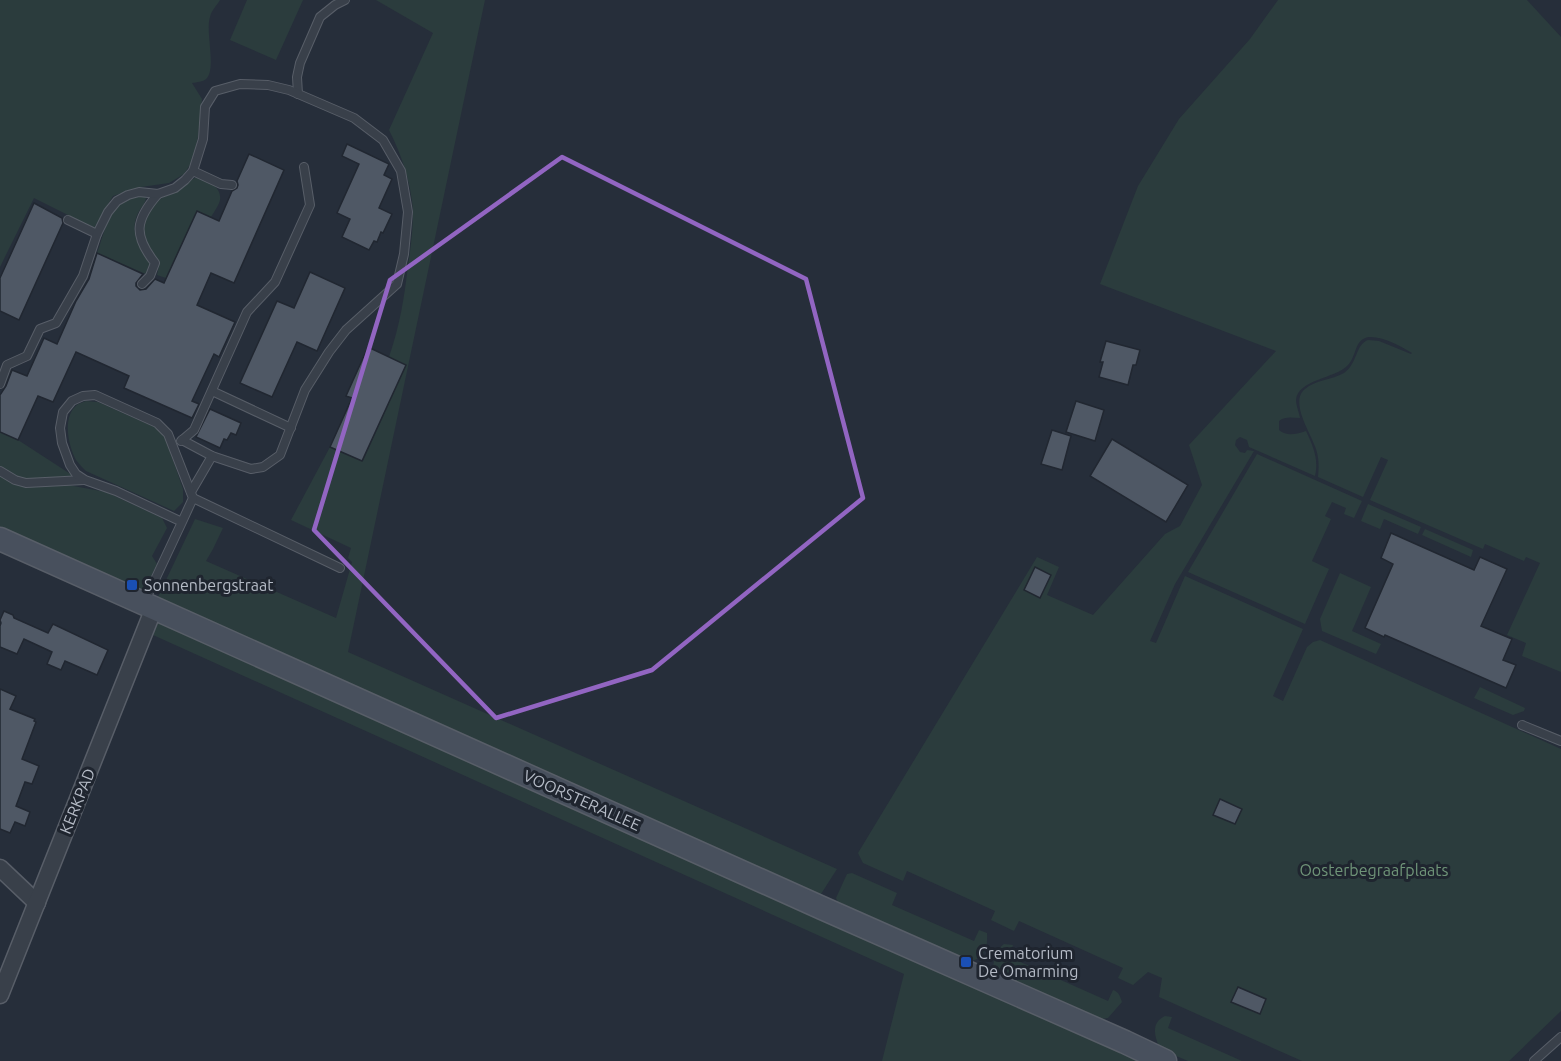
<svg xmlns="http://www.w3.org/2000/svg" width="1561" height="1061" font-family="Ubuntu,sans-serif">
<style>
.green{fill:#2b3c3d}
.building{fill:#4f5865;stroke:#212731;stroke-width:1.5}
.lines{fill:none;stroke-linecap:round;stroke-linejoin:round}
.lane-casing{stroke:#585e68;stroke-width:10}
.street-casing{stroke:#585e68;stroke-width:19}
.secondary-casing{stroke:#585e68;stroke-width:25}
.lane{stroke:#39404a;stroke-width:8}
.street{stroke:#39404a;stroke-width:16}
.secondary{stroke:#48505d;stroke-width:22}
.marked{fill:none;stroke:#9265c2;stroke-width:4.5;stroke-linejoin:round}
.transit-dot{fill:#1a4fb4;stroke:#1f252f;stroke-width:2}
.labels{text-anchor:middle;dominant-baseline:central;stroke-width:6;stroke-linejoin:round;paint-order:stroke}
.poi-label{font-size:16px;fill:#b5bbc6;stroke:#1f252f;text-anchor:start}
.street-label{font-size:16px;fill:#b5bbc6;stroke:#1f252f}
.park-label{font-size:16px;fill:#6f9478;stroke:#1f252f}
</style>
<rect width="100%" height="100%" fill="#262e3a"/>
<g class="green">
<path d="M0,0H220C217,5 211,11 210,17C205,32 217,69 206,79C203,82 197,82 192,83L202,99L198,137L193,160L184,174L169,183L141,187L113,196L94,228L34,198L0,267Z"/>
<path d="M247,0H303L276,60L230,40Z"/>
<path d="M376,0H485L348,652L837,869L821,894H813L157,599L195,519L223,528L213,549L206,561L336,618L352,562L348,558L351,548L291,520L330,447L363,461L406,365L389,357C400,325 404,299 408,266C411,247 413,228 413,210C411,183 401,153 389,130L433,33Z"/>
<path d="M1278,0H1527L1561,37V672L1522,656L1526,643L1507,635L1540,563L1526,557L1524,561L1485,544L1483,549L1370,500L1388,460L1381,457L1363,497L1318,477C1319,467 1319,458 1316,449C1311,433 1289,402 1305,389C1315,380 1332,380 1344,373C1358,363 1355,345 1368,340L1379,341L1411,354L1412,353C1401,346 1382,336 1369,337C1354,339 1357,356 1348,365C1335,379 1298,379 1296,400C1296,406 1299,412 1300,418C1293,418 1285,416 1279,421V430C1287,437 1297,434 1306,431C1313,446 1319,459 1315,476L1249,447L1247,440L1240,437L1236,440L1235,445L1240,452L1245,453L1247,450L1254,451L1175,584L1150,641L1156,643L1185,576L1303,629L1273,696L1283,701L1307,647L1313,642L1320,640L1561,749V1011L1509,1061H1302L1159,997L1162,978L1148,972L1133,985L1118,978L1123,968L1019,921L1014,931L991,920L995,911L907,871L903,881L863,863L858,853L1037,557L1059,567L1047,595L1093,615L1165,534L1180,526L1202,485L1189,445L1276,351L1100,284L1138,186L1179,119L1250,39Z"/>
<path d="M198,177C208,181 222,187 220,200C219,205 214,212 211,217L197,211L166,278L157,275C162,257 152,257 145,242C140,230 144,212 154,203C158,199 165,197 170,194C178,190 192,178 198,177Z"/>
<path d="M146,196C146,204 141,207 138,213C128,234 142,249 151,266L148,275L97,253C104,235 108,208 127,199C132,197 140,197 146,196Z"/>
<path d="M86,401L98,402L159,429L166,440L183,489V502L174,511L86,471C82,467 79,464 76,460C68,445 62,417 77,405C78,404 86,401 86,401Z"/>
<path d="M0,432L18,440L72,475L68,485L106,492L162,518L167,528L152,556L157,564L143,594L0,529Z"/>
<path d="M1257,454L1362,501L1354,518L1344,514L1346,508L1332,502L1325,516L1331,519L1312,561L1329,569L1305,624L1188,572Z"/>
<path d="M1368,504L1421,527L1418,534L1384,519L1380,529L1361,521Z"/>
<path d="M1425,529L1473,550L1471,557L1422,535Z"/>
<path d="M1340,573L1371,587L1352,631L1381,644L1376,654L1322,631L1320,619Z"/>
<path d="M159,621L1155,1061H882L904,974L153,635Z"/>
<path d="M1480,687L1525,708L1524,711L1513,715L1474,698Z"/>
<path d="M852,873L897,893L892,905L974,941L979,930L987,933C988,950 984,960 966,962L839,905L836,898L847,874Z"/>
<path d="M1004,944L1013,945L1009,957L1108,1001L1113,990C1119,992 1120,996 1122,1002L1108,1018L1101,1019L1000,976L993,967C994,958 997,949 1004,944Z"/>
<path d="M1165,1016L1172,1017L1168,1028L1242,1061H1188L1160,1049C1155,1037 1150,1023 1165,1016Z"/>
</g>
<g class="building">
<path d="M347,144L389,164L384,175L392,179L379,208L392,214L383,233L381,232L377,242L374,241L369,250L342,237L350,219L337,213L359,164L342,156Z"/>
<path d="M249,154L284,170L234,283L211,273L197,305L235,322L219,357L214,354L192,401L199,404L192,418L124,388L129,376L76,352L53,402L38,396L18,440L0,432V395L6,386L12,370L27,376L44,338L57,344L76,301L89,279L97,253L143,274L136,283V286L140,290L146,289L155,279L164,283L197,211L219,221L232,191L237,188L238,185L237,181Z"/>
<path d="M34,203L62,218L63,223L19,320L0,311V278Z"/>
<path d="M310,272L345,288L317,351L297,342L272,397L240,383L277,301L294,308Z"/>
<path d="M1106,341L1140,350L1136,365H1133L1128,385L1099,377L1103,362H1100Z"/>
<path d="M368,347L406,365L362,461L330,447L352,398L346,396Z"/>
<path d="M1076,401L1104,410L1095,441L1066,432Z"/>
<path d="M210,409L241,423L236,435L231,433L227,440L224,439L220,448L196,437Z"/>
<path d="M1052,430L1071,436L1062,470L1041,464Z"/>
<path d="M1112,439L1188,485L1166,522L1090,476Z"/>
<path d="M1391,533L1474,570L1480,557L1507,569L1481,626L1512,639L1503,660L1516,665L1506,688L1385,635L1384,637L1365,628L1393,564L1381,558Z"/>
<path d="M1035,567L1051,575L1040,598L1024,590Z"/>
<path d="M4,611L13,615L14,618L48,633L53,624L108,650L97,675L65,661L61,670L47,664L52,652L24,639L17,654L0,647V626L1,623L0,620Z"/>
<path d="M0,689L16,696L10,709L35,719L34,721L36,722L22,759L39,766L32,784L25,782L16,806L30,812L25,826L15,822L10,833L0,829Z"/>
<path d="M1220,799L1242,809L1235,824L1213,815Z"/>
<path d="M1238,987L1266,999L1260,1014L1231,1002Z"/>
</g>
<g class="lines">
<g class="lane-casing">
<g id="lane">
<path d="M298,94L297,77L300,63L320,17L335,5L345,0"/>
<path d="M193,171L221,184L232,185"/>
<path d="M68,220L97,234"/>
<path d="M142,284L150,276L155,263C133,235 135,220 158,194"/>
<path d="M0,384L7,365L27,356L40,329L56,323L83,276L97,234L108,212L117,201L128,195L139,192L158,194L175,188L185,180L193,171L203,139L205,107L215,91L240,84L268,85L289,90L354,118L383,140L401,171L408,212L404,254L397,284L346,330L329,352L305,390L280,455L263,467L251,469L212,456L182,440"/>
<path d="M212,391L291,428"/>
<path d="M181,441L194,430L247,312L275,282L310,205L304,167"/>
<path d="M0,471L15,480L26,483L84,480"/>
<path d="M191,492L212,456"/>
<path d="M193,498L340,568"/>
<path d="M144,603L182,522L116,491L85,480L76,474L70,465L62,443L60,428L63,412L72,401L83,396L95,395L157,423L168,434L193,498L182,522"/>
<path d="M1522,725L1561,741"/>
<path d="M1534,1061L1561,1037"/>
</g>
</g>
<g class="street-casing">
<g id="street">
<path d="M0,868L37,903"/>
<path d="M0,995L154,608"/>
</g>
</g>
<g class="secondary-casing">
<path id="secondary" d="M0,539L822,908L1125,1042L1165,1061"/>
</g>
<use href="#lane" class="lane"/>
<use href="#street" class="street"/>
<use href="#secondary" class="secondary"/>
</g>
<path class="marked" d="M562,157L806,279L863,498L652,670L496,718L314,530L390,280Z"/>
<g class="transit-dot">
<rect x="126" y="579" width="12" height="12" rx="3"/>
<rect x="960" y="956" width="12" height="12" rx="3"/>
</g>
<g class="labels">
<g class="poi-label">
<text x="144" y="585">Sonnenbergstraat</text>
<text x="978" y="953">Crematorium<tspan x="978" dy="18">De Omarming</tspan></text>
</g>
<g class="street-label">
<text transform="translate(582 800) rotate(24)">VOORSTERALLEE</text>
<text transform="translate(77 801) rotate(-68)">KERKPAD</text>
</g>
<g class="park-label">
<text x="1374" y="870">Oosterbegraafplaats</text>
</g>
</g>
</svg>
